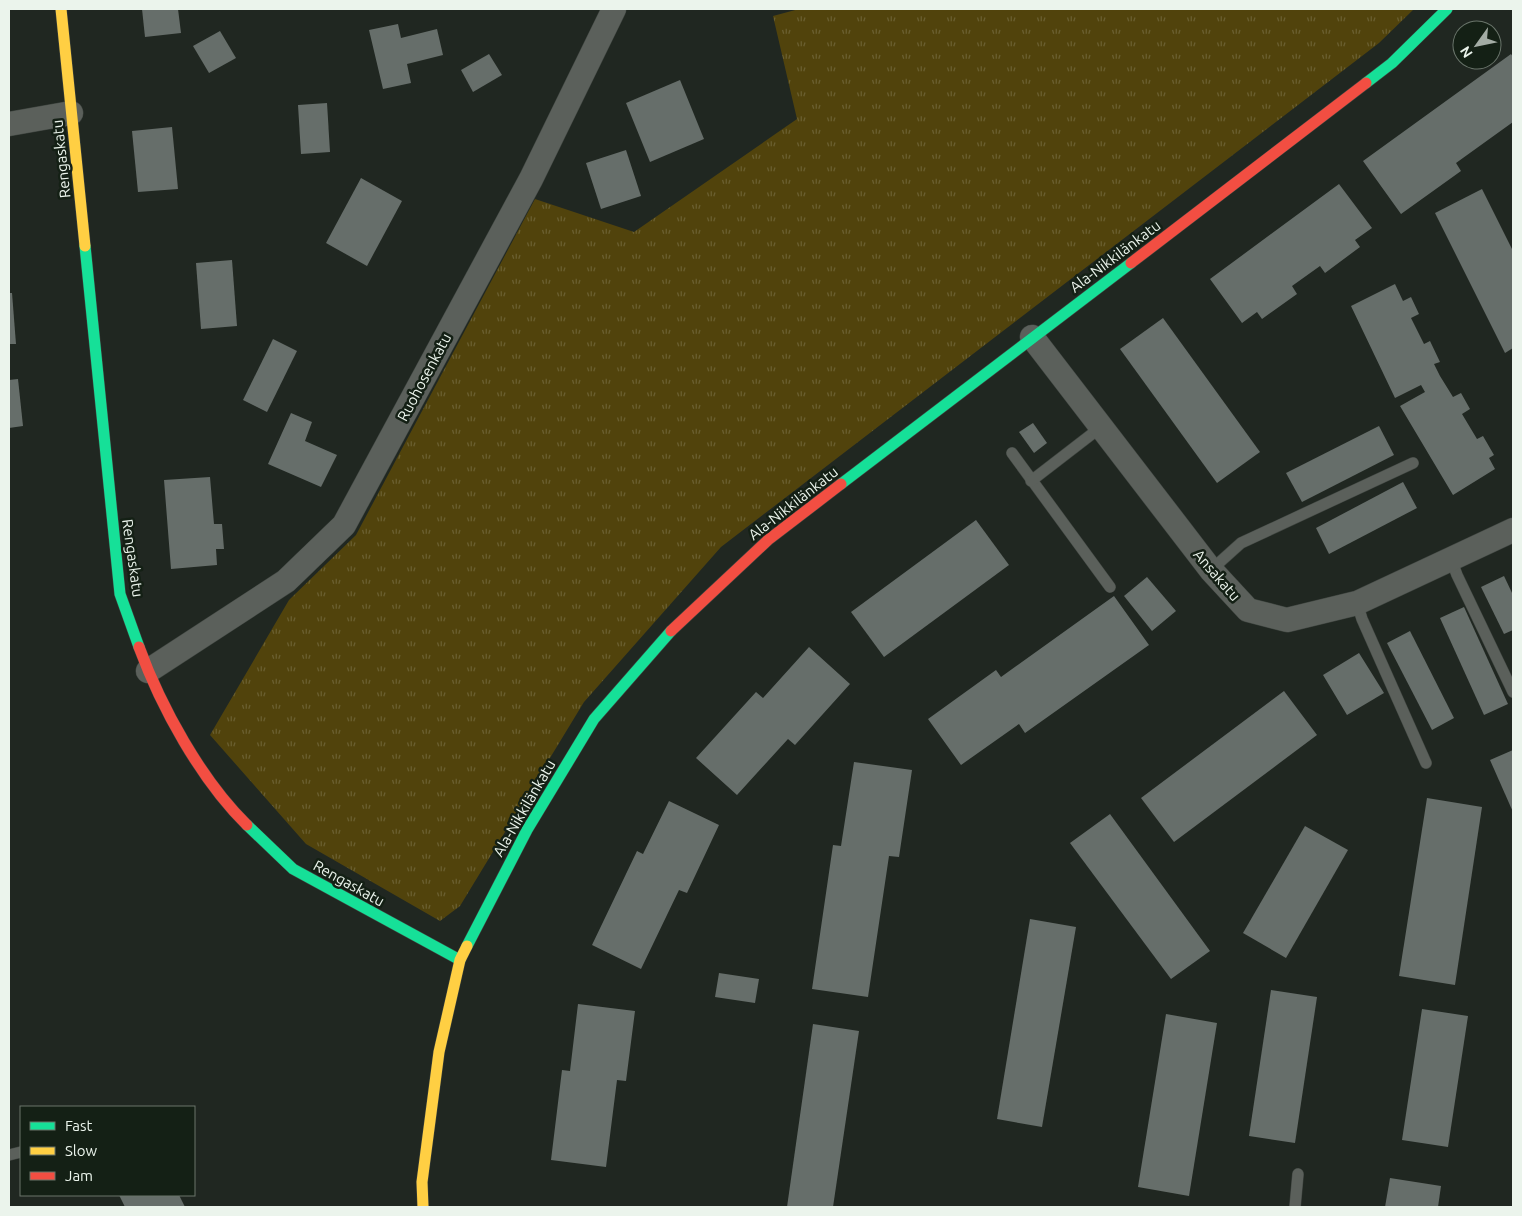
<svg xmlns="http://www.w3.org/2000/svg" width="1522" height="1216" font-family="Ubuntu,sans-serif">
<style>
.park{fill:url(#park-tufts)}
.building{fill:#666e6a}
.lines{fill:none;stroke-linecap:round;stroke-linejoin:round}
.lane-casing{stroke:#3f4540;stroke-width:12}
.street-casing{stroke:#3f4540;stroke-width:25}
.fast-casing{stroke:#3f4540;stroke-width:12}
.slow-casing{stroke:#3f4540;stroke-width:12}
.jam-casing{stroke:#3f4540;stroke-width:12}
.lane{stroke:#5b605b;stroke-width:11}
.street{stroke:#5b605b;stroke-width:24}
.fast{stroke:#16e098;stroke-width:11}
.slow{stroke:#ffcf43;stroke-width:11}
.jam{stroke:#f24e42;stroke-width:11}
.labels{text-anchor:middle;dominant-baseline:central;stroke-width:5;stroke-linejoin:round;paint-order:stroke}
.street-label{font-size:15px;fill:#ebf4ec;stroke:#142015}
</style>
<defs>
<pattern id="park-tufts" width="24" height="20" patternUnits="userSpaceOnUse" patternTransform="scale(1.25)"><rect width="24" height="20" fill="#51430c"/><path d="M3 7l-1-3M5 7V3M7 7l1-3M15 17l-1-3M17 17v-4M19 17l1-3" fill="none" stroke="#6a5f30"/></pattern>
</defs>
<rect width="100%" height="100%" fill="#202721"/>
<path class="park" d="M799,9H1414L1379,43L721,547L584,702L460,906L440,921L306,844L210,735L289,600L356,535L535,199L634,232L797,119L773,16Z"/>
<g class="building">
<path d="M142,9H178L181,33L145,37Z"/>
<path d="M398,24L401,38L437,29L443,55L407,64L411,83L383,89L369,30Z"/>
<path d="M220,31L236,58L209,73L193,46Z"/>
<path d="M489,54L502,75L473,92L461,70Z"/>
<path d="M1511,54L1513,57V122L1456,163L1461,171L1401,214L1363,161Z"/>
<path d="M680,80L704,139L650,162L626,103Z"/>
<path d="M327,103L330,152L301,154L298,105Z"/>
<path d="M172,127L178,189L138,192L132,131Z"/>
<path d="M626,150L641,196L601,209L586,163Z"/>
<path d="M361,178L402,201L367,266L326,243Z"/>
<path d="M1339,184L1372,228L1355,240L1360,247L1325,273L1320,266L1292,286L1297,294L1262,319L1257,312L1242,323L1210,279Z"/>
<path d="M1482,189L1513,251V348L1505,353L1435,213Z"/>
<path d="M232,260L237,326L201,329L196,263Z"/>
<path d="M1395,284L1403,301L1411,297L1419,314L1411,318L1424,344L1430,341L1440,362L1434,364L1440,376L1453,397L1461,393L1470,409L1462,414L1477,439L1483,436L1494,455L1489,458L1495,469L1453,495L1400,406L1425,392L1421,385L1395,398L1351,306Z"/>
<path d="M9,293H12L16,344H9Z"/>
<path d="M1163,318L1260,452L1217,483L1120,349Z"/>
<path d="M273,339L297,351L267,412L243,400Z"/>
<path d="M18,379L23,426L9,428V380Z"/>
<path d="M291,413L312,422L305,441L337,455L321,487L268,464Z"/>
<path d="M1033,423L1047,443L1034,453L1019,432Z"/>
<path d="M1379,426L1394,455L1302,502L1286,473Z"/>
<path d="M210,477L214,524H222L224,549H216L217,565L171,569L164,480Z"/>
<path d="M1403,482L1417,508L1329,554L1316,528Z"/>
<path d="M976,520L1009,565L884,657L851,612Z"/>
<path d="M1504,576L1513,595V630L1504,634L1481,587Z"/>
<path d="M1147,577L1176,611L1152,631L1124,596Z"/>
<path d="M1114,596L1149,645L1025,733L1019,724L961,765L928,719L996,670L1001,677Z"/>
<path d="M1464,607L1508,704L1484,715L1440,618Z"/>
<path d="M1410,631L1454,718L1432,730L1387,643Z"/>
<path d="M809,647L850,684L795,745L788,739L737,795L696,758L756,692L763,698Z"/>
<path d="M1359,653L1384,693L1347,715L1323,675Z"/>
<path d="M1284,691L1317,735L1174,842L1141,798Z"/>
<path d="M1513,750V812L1490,760Z"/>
<path d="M854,762L912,770L899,857L889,856L868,997L812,989L833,845L841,846Z"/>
<path d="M1427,798L1482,807L1455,985L1399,976Z"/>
<path d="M669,801L719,825L687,893L679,890L641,969L592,945L637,851L643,854Z"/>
<path d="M1110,814L1210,951L1171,979L1070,843Z"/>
<path d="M1305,826L1348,850L1286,958L1243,933Z"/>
<path d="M1030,919L1076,927L1042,1127L997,1119Z"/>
<path d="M719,973L759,979L755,1003L715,997Z"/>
<path d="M1271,990L1317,997L1295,1143L1249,1136Z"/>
<path d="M578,1004L635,1011L626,1081L617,1080L606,1167L551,1160L562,1070L570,1071Z"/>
<path d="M1422,1009L1468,1016L1448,1147L1402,1140Z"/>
<path d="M1166,1014L1217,1023L1189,1196L1138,1187Z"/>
<path d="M813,1024L859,1031L833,1207H787Z"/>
<path d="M1390,1178L1441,1186L1438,1207H1385Z"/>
<path d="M119,1195H179L185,1207H125Z"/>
</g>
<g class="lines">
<g class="lane-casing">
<g id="lane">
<path d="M1012,453L1110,587"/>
<path d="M1031,481L1101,427"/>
<path d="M1451,559L1457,575L1513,692"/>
<path d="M1211,570L1241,543L1413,463"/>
<path d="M1357,603L1362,619L1426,763"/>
<path d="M9,1155L21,1152"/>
<path d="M1295,1207L1298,1174"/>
</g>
</g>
<g class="street-casing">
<g id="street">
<path d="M9,124L71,113"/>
<path d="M1032,337L1211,570L1248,610L1287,620L1357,603L1513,530"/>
<path d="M148,671L286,581L344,525L531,179L614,9"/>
</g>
</g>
<g class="fast-casing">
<g id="fast">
<path d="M1366,83L1392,63L1447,9"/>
<path d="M85,246L120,594L139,647"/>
<path d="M841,484L1131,263"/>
<path d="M247,825L293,869L460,960"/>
<path d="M467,946L527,830L594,719L671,631"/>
</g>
</g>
<g class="slow-casing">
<g id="slow">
<path d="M61,9L85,246"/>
<path d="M423,1207L422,1182L439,1052L460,960L467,946"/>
</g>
</g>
<g class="jam-casing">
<g id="jam">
<path d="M1131,263L1366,83"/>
<path d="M671,631L768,540L841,484"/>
<path d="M139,647C161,707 201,780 247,825"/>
</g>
</g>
<use href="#lane" class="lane"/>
<use href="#street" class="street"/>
<use href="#fast" class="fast"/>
<use href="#slow" class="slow"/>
<use href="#jam" class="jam"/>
</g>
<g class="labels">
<g class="street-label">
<text transform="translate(61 159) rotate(-96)">Rengaskatu</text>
<text transform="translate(1115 256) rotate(-37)">Ala-Nikkilänkatu</text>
<text transform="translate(424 377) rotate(-62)">Ruohosenkatu</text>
<text transform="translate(793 503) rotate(-38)">Ala-Nikkilänkatu</text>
<text transform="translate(133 558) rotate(82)">Rengaskatu</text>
<text transform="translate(1217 575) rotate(49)">Ansakatu</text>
<text transform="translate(524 808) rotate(-60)">Ala-Nikkilänkatu</text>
<text transform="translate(349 883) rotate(29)">Rengaskatu</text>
</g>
</g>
<rect width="1522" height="1216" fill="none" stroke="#ebf4ec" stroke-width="20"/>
<rect x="20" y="1106" width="175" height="90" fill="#142015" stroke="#6a756b"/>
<rect x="30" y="1122" width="25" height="8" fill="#16e098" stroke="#6a756b"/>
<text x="65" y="1131" font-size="15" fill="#ebf4ec">Fast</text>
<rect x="30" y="1147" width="25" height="8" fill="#ffcf43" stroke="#6a756b"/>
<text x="65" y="1156" font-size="15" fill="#ebf4ec">Slow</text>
<rect x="30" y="1172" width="25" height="8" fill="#f24e42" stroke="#6a756b"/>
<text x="65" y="1181" font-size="15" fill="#ebf4ec">Jam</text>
<g transform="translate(1477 45) rotate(237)"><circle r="24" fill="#142015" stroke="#6a756b"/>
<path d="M0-4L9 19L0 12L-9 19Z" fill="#a4aca5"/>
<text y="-8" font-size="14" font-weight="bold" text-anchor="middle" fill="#ebf4ec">N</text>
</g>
</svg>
